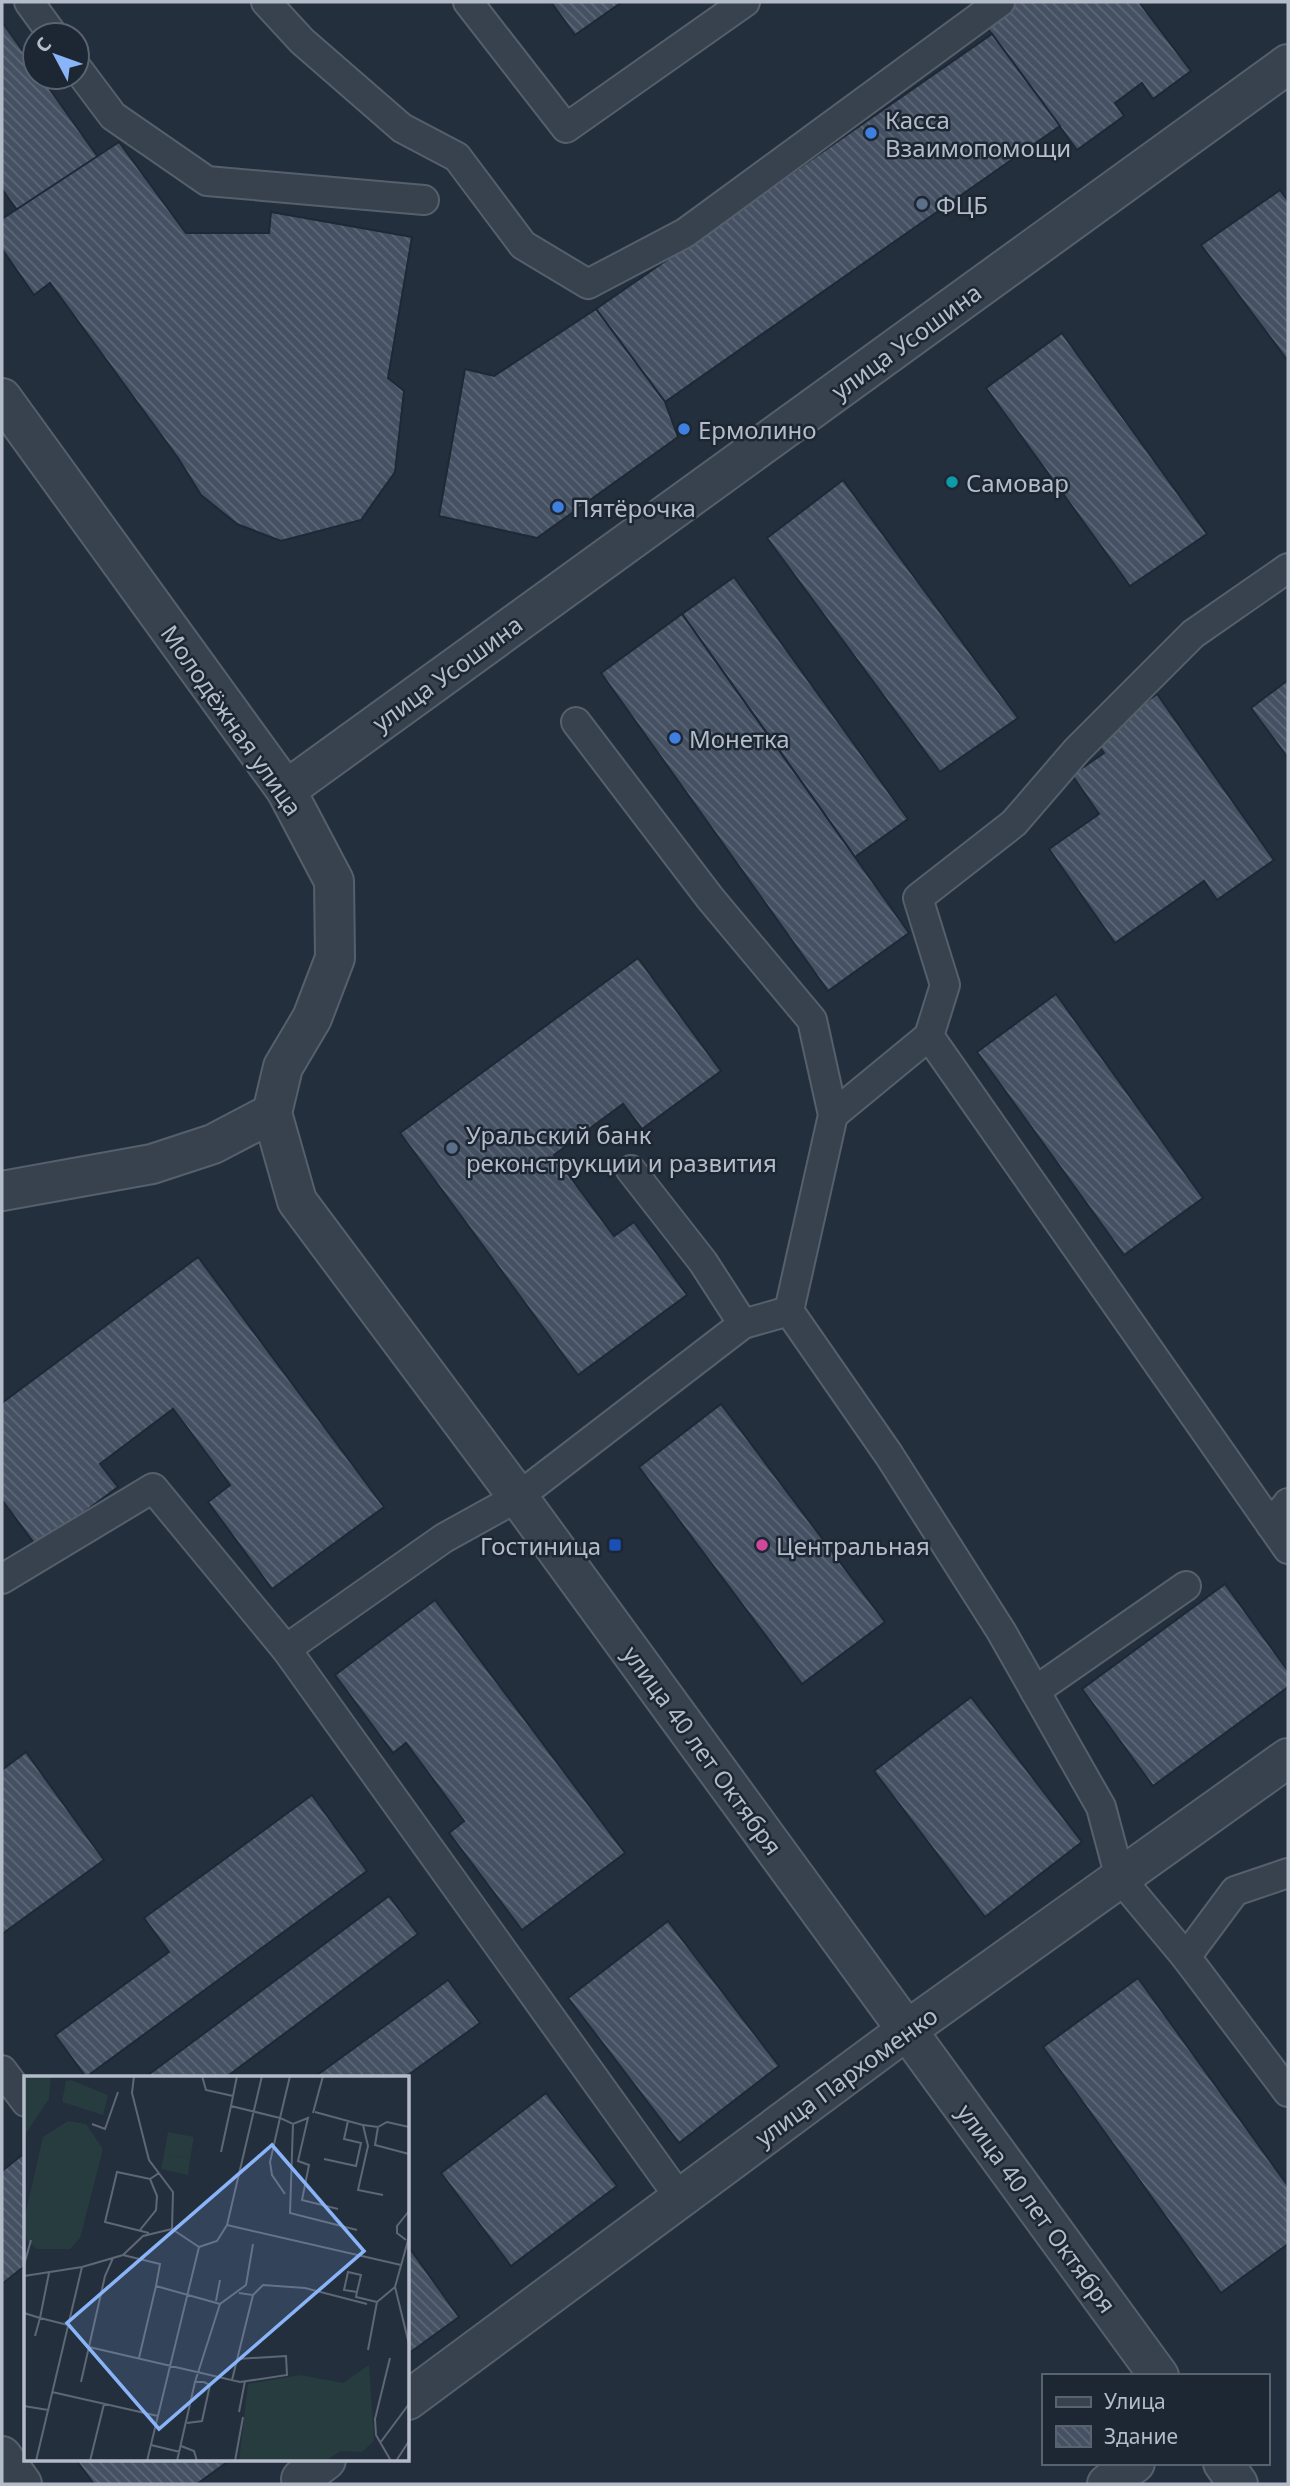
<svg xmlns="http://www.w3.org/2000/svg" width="1290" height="2486" font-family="'Noto Sans',sans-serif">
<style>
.building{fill:url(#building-back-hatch);stroke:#1f2835;stroke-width:2}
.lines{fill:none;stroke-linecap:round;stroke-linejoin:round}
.service-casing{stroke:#565f6c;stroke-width:32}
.pedestrian-casing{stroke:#565f6c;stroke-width:42}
.minor-casing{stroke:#565f6c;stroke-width:42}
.tertiary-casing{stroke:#565f6c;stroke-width:42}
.service{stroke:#38414e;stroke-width:28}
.pedestrian{stroke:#38414e;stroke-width:38}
.minor{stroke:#38414e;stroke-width:38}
.tertiary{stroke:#38414e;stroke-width:38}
.shop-dot{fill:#3f7fe0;stroke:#1d2633;stroke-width:2.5}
.service-dot{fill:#5c6f8a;stroke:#1d2633;stroke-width:2.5}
.culture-dot{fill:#0f9aa8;stroke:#1d2633;stroke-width:2.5}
.transit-dot{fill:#1a4fb4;stroke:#1d2633;stroke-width:2.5}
.hotel-dot{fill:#d1479c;stroke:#1d2633;stroke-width:2.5}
.labels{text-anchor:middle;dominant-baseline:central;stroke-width:5;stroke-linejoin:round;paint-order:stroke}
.poi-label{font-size:24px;fill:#b4bcc9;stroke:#1d2633;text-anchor:start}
.street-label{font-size:24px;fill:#b4bcc9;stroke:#1d2633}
.inset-road{fill:none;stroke:#5e6776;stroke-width:2}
.view{fill:#8ab4f8;fill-opacity:0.15;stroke:#8ab4f8;stroke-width:3.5}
.inset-edge{fill:none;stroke:#b4bcc9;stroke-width:3.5}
</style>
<defs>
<pattern id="building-back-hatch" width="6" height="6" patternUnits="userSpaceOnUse" patternTransform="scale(1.75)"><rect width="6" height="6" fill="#455162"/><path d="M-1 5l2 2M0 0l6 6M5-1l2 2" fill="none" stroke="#5d6877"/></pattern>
</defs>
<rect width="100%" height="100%" fill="#242f3e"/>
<g class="building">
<path d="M551,2H622L575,35Z"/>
<path d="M1011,2H1139L1191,71L1153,99L1142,83L1115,103L1124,116L1077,150L983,22Z"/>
<path d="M2,22L35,68V77H41L98,157L17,210L2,189Z"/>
<path d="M992,34L1060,126L665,402L596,309Z"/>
<path d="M119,142L186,233H269L271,212L412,237L388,378L404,391L395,472L361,520L281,541L237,524L201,495L178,458L50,283L34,295L2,249V219Z"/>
<path d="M1280,190L1288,201V361L1201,245Z"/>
<path d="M596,309L665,402L678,437L537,538L439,516L465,369L494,376Z"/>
<path d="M1062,333L1207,534L1130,586L986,388Z"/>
<path d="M843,480L1018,718L940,772L767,538Z"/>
<path d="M734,577L908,819L855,857L682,614Z"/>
<path d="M682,614L909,933L828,991L601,673Z"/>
<path d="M1288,680V758L1251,708Z"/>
<path d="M1157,694L1274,860L1217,900L1204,881L1115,943L1049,849L1099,814L1072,775L1104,753L1094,739Z"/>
<path d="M638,958L721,1071L642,1129L623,1104L554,1155L614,1236L634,1222L687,1295L578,1375L400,1133Z"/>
<path d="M1056,994L1203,1198L1124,1255L977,1052Z"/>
<path d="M198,1257L384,1507L272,1589L208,1502L230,1485L173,1409L100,1464L118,1487L37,1547L2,1500V1403Z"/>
<path d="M721,1404L885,1622L802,1684L639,1467Z"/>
<path d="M1225,1584L1288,1671V1687L1153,1786L1082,1689Z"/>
<path d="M435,1600L625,1853L522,1930L449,1833L464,1821L406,1743L393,1753L335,1675Z"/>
<path d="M971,1697L1082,1842L985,1917L874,1771Z"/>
<path d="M26,1752L104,1860L2,1934V1770Z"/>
<path d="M312,1795L367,1871L86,2077L55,2035L169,1952L144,1918Z"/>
<path d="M389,1896L418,1934L225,2078H144Z"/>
<path d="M668,1921L779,2066L679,2143L568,1998Z"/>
<path d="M1138,1978L1288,2186V2244L1221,2293L1043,2047Z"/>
<path d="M448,1980L480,2023L404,2078H313Z"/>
<path d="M546,2093L617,2186L511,2266L441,2173Z"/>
<path d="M22,2155L26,2160V2265L2,2284V2171Z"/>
<path d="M408,2246L459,2317L408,2354Z"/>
<path d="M76,2460H230L197,2484H94Z"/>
</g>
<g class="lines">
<g class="service-casing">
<g id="service">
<path d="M29,2L53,35"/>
<path d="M266,2L302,41L402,128L457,157L523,245L588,284L685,233L1000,2"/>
<path d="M468,2L566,128L745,2"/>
<path d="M77,68L113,116L207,181L424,200"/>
<path d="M576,722L710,898L812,1020L833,1115L789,1311"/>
<path d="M929,1036L945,985L918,898L1014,823L1077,750L1193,634L1288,568"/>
<path d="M833,1115L929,1036L1288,1549"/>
<path d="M631,1170L703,1262L743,1324"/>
<path d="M1271,1525L1288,1503"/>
<path d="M2,1579L153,1488L286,1649L444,1538L518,1497L743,1324L789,1311L889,1455L1001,1631L1101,1807L1120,1878L1186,1957"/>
<path d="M286,1649L680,2198"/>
<path d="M1035,1691L1186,1586"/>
<path d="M1288,1873L1235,1891L1186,1957L1288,2092"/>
<path d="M2,2070L26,2102"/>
</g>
</g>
<g class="pedestrian-casing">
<path id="pedestrian" d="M286,790L1288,64"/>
</g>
<g class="minor-casing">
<g id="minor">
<path d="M2,1191L152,1164L213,1144L272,1113"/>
<path d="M408,2400L907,2030L1288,1758"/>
<path d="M2,2456L22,2484"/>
<path d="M301,2479L326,2460"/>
<path d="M1107,2484L1135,2463"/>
</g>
</g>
<g class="tertiary-casing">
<g id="tertiary">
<path d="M2,398L286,790L334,881L335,958L312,1018L283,1067L272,1113L297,1201L518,1497L1159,2376"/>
<path d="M1223,2463L1238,2484"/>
</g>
</g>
<use href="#service" class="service"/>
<use href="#pedestrian" class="pedestrian"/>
<use href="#minor" class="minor"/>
<use href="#tertiary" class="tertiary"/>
</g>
<g class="shop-dot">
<circle cx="871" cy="133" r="7"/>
<circle cx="684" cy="429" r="7"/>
<circle cx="558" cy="507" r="7"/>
<circle cx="675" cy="738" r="7"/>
</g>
<g class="service-dot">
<circle cx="922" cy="204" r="7"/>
<circle cx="452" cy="1148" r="7"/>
</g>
<circle class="culture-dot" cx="952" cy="482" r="7"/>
<rect class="transit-dot" x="608" y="1538" width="14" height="14" rx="3.5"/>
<circle class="hotel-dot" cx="762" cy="1545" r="7"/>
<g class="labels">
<g class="poi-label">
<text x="885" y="119">Касса<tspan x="885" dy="28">Взаимопомощи</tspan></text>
<text x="936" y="204">ФЦБ</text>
<text x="698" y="429">Ермолино</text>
<text x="966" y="482">Самовар</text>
<text x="572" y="507">Пятёрочка</text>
<text x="689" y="738">Монетка</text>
<text x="466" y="1134">Уральский банк<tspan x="466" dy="28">реконструкции и развития</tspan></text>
<text x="601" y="1545" text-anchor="end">Гостиница</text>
<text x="776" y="1545">Центральная</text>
</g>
<g class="street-label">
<text transform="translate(906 341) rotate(-36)">улица Усошина</text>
<text transform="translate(447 673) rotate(-36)">улица Усошина</text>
<text transform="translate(232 720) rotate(55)">Молодёжная улица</text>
<text transform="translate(703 1750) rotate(54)">улица 40 лет Октября</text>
<text transform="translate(846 2076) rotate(-36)">улица Пархоменко</text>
<text transform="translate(1037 2208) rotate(54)">улица 40 лет Октября</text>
</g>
</g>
<g transform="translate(24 2076)">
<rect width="385" height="385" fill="#242f3e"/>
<path d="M0,0H27L25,23L0,60ZM345,289L350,365L338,376L317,375L301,385H215L224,308L276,299L319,307Z" fill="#263c3f"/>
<path d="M144,56L170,61L166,83L140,78Z" fill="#263c3f"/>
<path d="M47,4L84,19L79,39L38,26L42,5ZM44,45L62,48L79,73L56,162L46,173H13L3,165L0,144L19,61ZM140,78L166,83L164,99L137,93Z" fill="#263c3f"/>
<path class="inset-road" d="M110,0L108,17L125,84L149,116L148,153M178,0L182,14L209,20M213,0L207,30L256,42L246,86L248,99L261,118M266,0L256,42L269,48L284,42L274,85L285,89L278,124L314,133M291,36L339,49L344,70L334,114L359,119M289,37L299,0M68,48L81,53L94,16M269,48L266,137L333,154M339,49L354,51L363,46L385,51M354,51L351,69L385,78M197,76L207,30M300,83L332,90L337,67L320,63L324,45M203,149L377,189M148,153L175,171M116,154L132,134L133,120L126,103M125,157L81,146L93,96L126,103L135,97M385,161L371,211L385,268M382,164L373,157V150L385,135M175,171L193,165L203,149L238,0M99,179L136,188L132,210L196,228L171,306M0,189L7,164M25,197L16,242L44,249M0,200L58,191L99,179L119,160L148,153M333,216L320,214L324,196L337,199L333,216L332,221L353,226M229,219L239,209L281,212L343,228M192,225L196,204M196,228L222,209L229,168M0,237L16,242L11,260M65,271L216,306L263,299L262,280L213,283M344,274L353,226L371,211M115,282L132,210M366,282L351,343L352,359L367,385M208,304L229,219L215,217M57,306L81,200L89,182M28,316L134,340M0,330L24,334M215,336L221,305M356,367L385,328M127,369L156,376M157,370L170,375L173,385M12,385L58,191M66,385L80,328M123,385L175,171M153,385L171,306H180L186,309L178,345L163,347M211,385L219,341M372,385L385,365"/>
<path class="view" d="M248,69L340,175L135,353L43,247Z"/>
<rect width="385" height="385" class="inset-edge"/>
</g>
<rect width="1290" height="2486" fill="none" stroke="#b4bcc9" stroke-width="7"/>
<rect x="1042" y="2374" width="228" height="91" fill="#1d2633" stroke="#59626f" stroke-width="2"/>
<rect x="1056" y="2397" width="35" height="10" fill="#38414e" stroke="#59626f" stroke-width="2"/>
<text x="1104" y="2409" font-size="21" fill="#b4bcc9">Улица</text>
<rect x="1056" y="2426" width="35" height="21" fill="url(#building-back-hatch)" stroke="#59626f" stroke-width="2"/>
<text x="1104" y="2444" font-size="21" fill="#b4bcc9">Здание</text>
<g transform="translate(56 56) rotate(311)"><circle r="33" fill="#1d2633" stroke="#59626f" stroke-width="2"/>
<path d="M0-5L12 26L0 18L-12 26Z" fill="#8ab4f8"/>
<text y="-10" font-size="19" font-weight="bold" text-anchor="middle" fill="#b4bcc9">С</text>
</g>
</svg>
